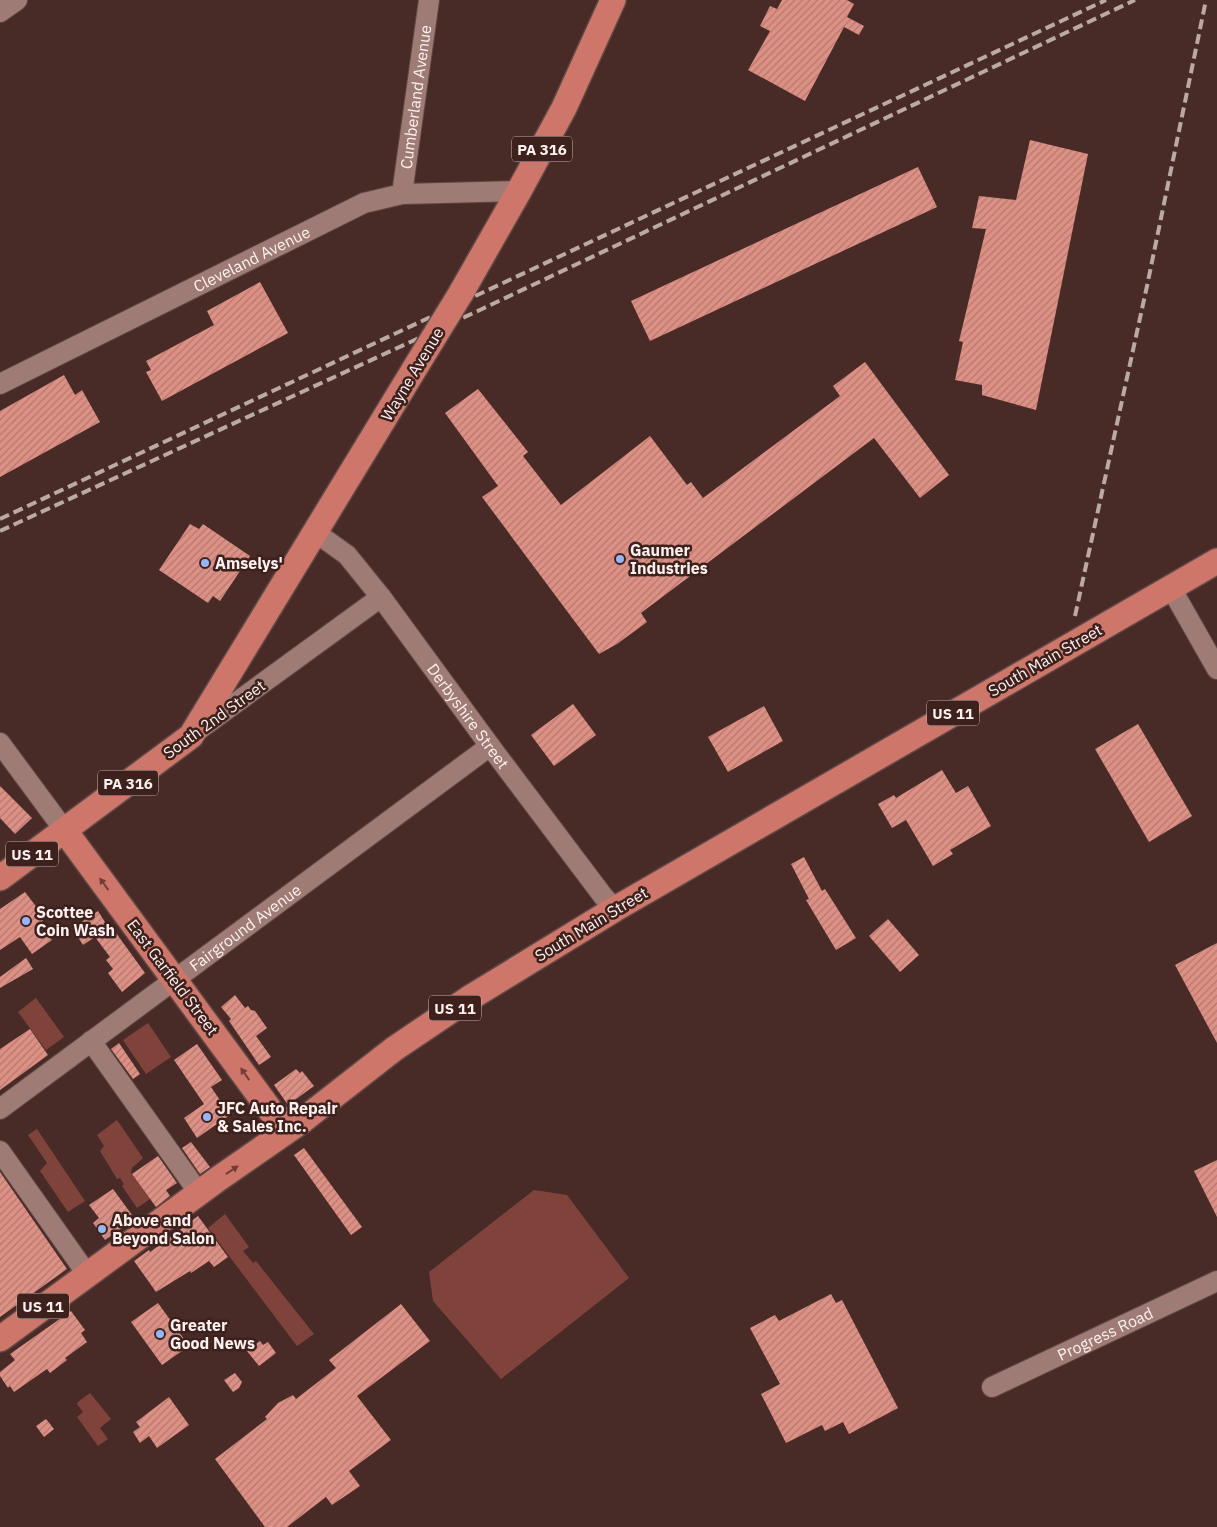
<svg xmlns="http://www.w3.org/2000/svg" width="1217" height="1527" font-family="'IBM Plex Sans',sans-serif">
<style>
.green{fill:#80433b}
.building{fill:url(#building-hatch)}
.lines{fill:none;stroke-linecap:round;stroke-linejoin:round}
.minor-casing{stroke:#5f4845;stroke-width:22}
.major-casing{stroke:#5f4845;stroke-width:28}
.minor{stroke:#9e7b75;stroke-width:20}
.major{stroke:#cf766a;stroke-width:25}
.rail{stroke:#bba9a6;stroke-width:4;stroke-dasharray:10 5;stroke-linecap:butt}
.major-bridge-casing{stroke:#5f4845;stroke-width:28;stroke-linecap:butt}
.major-bridge{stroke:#cf766a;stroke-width:25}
.oneway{fill:#703f38}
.poi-dot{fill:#93b7fd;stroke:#3d211d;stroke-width:2}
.labels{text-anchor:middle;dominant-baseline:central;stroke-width:5;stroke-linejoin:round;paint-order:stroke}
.shield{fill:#3d211d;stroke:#c4b3b0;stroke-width:1}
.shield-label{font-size:15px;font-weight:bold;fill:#fef1ef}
.street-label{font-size:16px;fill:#fef1ef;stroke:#3d211d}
.poi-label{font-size:16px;font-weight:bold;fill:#fef1ef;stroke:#3d211d;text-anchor:start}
</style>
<defs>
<pattern id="building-hatch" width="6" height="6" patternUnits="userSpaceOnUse" patternTransform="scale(1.25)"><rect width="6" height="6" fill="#de9084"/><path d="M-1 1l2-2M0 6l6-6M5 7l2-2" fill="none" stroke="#b27a72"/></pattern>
</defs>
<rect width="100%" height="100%" fill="#482b27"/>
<g class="green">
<path d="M36,998L64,1037L46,1050L18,1012Z"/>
<path d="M148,1023L171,1057L146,1074L123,1040Z"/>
<path d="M117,1120L143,1158L132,1168L131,1173L150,1199L137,1208L122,1186L124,1184L120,1178L117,1179L100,1151L104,1146L97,1135Z"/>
<path d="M37,1129L85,1201L68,1212L40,1171L47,1163L28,1135Z"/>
<path d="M534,1190L567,1195L629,1278L501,1379L433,1301L429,1272Z"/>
<path d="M225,1214L249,1247L243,1251L253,1263L256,1261L314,1334L297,1346L208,1228Z"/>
<path d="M90,1393L111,1419L100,1428L108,1439L98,1446L77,1417L83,1412L77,1404L78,1402Z"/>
</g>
<g class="building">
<path d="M782,0H847L854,4L847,17L864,26L859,35L844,27L805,101L748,70L770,31L760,26L770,6L777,9Z"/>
<path d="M1030,140L1088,154L1036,410L982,395V385L955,380L963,342L959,341L986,229L972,228L979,196L1016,200Z"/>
<path d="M918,167L937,207L650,341L631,301Z"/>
<path d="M260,282L288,333L162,401L146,372L151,370L146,361L214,325L207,311Z"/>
<path d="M865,362L949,475L920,498L874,438L641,613L647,622L617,644L599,654L482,497L498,486L445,413L478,389L528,452L523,456L561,505L650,436L687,485L691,482L703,498L840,396L833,386Z"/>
<path d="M64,375L75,395L82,390L100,422L0,477V411Z"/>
<path d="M190,524L199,529L203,524L250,556L220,601L213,596L208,603L159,570Z"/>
<path d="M573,704L596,735L554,766L531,735Z"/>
<path d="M764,706L783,741L728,772L708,737Z"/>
<path d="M1138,724L1192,816L1149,842L1095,749Z"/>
<path d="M942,770L956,793L968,786L991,826L950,850L953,854L933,866L906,820L892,828L878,804L894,795L896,798Z"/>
<path d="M0,786L32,818L15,834L0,818Z"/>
<path d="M804,857L822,891L825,889L856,938L836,950L806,900L809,899L791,864Z"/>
<path d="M25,892L45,918L40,924L52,940L32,954L20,937L0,950V909Z"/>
<path d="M98,911L113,935L116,933L145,973L122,992L108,973L113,969L106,960L110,957L95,937L83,945L72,928Z"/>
<path d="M888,919L919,955L900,972L869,936Z"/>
<path d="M1217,943V1043L1175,965Z"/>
<path d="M26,958L33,969L0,988V977Z"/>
<path d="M235,995L245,1008L248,1006L251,1010L255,1011L267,1028L256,1036L271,1057L259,1065L229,1021L231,1019L221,1007Z"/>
<path d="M30,1029L48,1055L0,1090V1049Z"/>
<path d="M119,1043L140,1074L133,1079L111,1049Z"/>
<path d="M197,1044L222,1080L211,1087L230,1115L197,1138L184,1118L204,1104L174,1060Z"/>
<path d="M296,1069L300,1073L302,1071L314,1086L288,1105L274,1085Z"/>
<path d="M191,1142L210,1167L200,1174L182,1148Z"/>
<path d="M304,1148L362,1227L351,1235L294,1155Z"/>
<path d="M158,1156L177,1183L166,1190L170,1196L156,1207L132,1174Z"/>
<path d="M1217,1160V1217L1194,1171Z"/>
<path d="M0,1172L67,1269L0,1317Z"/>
<path d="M113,1189L132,1215L120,1224L122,1228L105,1240L93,1223L99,1218L89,1205Z"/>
<path d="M198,1216L228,1257L214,1267L209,1261L191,1273L190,1271L156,1292L134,1261L149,1250L150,1252L161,1244Z"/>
<path d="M831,1294L836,1303L842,1300L898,1408L849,1434L843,1422L825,1431L822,1425L786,1443L761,1394L780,1384L750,1328L775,1315L779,1321Z"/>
<path d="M158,1303L189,1346L162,1365L131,1322Z"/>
<path d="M401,1304L430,1341L357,1396L391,1440L349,1471L360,1486L332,1505L326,1497L287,1527H265L215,1459L267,1419L265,1417L278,1403L293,1395L296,1399L336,1368L329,1360Z"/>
<path d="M71,1311L85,1330L81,1333L87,1342L65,1358L67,1360L50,1373L47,1369L14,1392L10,1386L8,1388L0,1376V1372L15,1360L10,1354Z"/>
<path d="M260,1341L263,1345L268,1342L276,1353L259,1366L247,1351Z"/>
<path d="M235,1373L242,1382L239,1388L233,1392L224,1380Z"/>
<path d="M169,1397L189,1425L157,1448L149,1436L140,1443L133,1432L140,1427L136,1422Z"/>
<path d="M46,1419L54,1429L44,1437L36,1426Z"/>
</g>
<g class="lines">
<g class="minor-casing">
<g id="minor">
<path d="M0,12L17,0"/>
<path id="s1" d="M402,194L429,0"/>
<path id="s2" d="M0,384L364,203L402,194L519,191"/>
<path id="s3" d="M315,532L347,555L381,597L490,746L603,896L615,909"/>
<path d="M1171,588L1217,669"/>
<path d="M197,731L381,597"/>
<path d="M0,743L65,831"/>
<path d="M91,1041L199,1193"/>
<path id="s4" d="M0,1109L490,746"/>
<path d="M0,1151L87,1274"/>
<path id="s5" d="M992,1387L1217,1281"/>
</g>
</g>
<g class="major-casing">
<g id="major">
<path d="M461,293L519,191L564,108L613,0"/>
<path d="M65,831L273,1114L286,1121L303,1120"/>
<path d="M0,878L191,736L418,363"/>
<path d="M0,1339L218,1179L303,1120L394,1049L468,999L615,909L1217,561"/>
</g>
</g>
<use href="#minor" class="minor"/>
<use href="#major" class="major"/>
<g class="rail">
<path d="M0,519L1106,0"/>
<path d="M0,531L482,309L1135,0"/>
<path d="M1075,616L1147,286L1206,0"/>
</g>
<g class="major-bridge-casing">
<path id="major-bridge" d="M418,363L461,293"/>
</g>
<use href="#major-bridge" class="major-bridge"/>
</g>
<defs><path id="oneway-solid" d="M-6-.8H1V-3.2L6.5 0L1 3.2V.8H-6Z" transform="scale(1.25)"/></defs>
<g class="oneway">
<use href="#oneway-solid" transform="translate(104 884) rotate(-126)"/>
<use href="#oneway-solid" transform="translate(245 1074) rotate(-125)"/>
<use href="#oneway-solid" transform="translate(232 1170) rotate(-33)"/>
</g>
<g class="poi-dot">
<circle cx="620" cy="559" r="5"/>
<circle cx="205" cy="563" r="5"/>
<circle cx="26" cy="921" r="5"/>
<circle cx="207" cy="1117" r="5"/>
<circle cx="102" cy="1229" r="5"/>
<circle cx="160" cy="1334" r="5"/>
</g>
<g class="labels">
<g class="shield">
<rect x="512" y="136.5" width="60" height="25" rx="4"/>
<rect x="927" y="700.5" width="52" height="25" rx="4"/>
<rect x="98" y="770.5" width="60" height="25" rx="4"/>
<rect x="6" y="841.5" width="52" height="25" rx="4"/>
<rect x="429" y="995.5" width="52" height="25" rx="4"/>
<rect x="17" y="1293.5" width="52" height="25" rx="4"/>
</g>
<g class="shield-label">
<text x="542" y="149">PA 316</text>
<text x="953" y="713">US 11</text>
<text x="128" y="783">PA 316</text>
<text x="32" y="854">US 11</text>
<text x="455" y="1008">US 11</text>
<text x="43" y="1306">US 11</text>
</g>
<g class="street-label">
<text stroke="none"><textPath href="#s1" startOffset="98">Cumberland Avenue</textPath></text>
<text stroke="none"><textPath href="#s2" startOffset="281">Cleveland Avenue</textPath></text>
<text transform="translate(412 374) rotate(-59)">Wayne Avenue</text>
<text transform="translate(1045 660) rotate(-30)">South Main Street</text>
<text stroke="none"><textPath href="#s3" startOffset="241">Derbyshire Street</textPath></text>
<text transform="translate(214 719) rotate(-36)">South 2nd Street</text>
<text transform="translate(591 924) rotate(-31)">South Main Street</text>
<text stroke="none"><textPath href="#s4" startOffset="305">Fairground Avenue</textPath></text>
<text transform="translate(173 977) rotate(53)">East Garfield Street</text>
<text stroke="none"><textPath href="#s5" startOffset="125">Progress Road</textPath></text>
</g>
<g class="poi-label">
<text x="630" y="550">Gaumer<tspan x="630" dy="18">Industries</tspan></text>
<text x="215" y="563">Amselys'</text>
<text x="36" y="912">Scottee<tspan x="36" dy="18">Coin Wash</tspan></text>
<text x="217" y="1108">JFC Auto Repair<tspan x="217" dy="18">&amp; Sales Inc.</tspan></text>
<text x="112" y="1220">Above and<tspan x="112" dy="18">Beyond Salon</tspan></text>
<text x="170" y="1325">Greater<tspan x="170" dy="18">Good News</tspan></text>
</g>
</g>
</svg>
